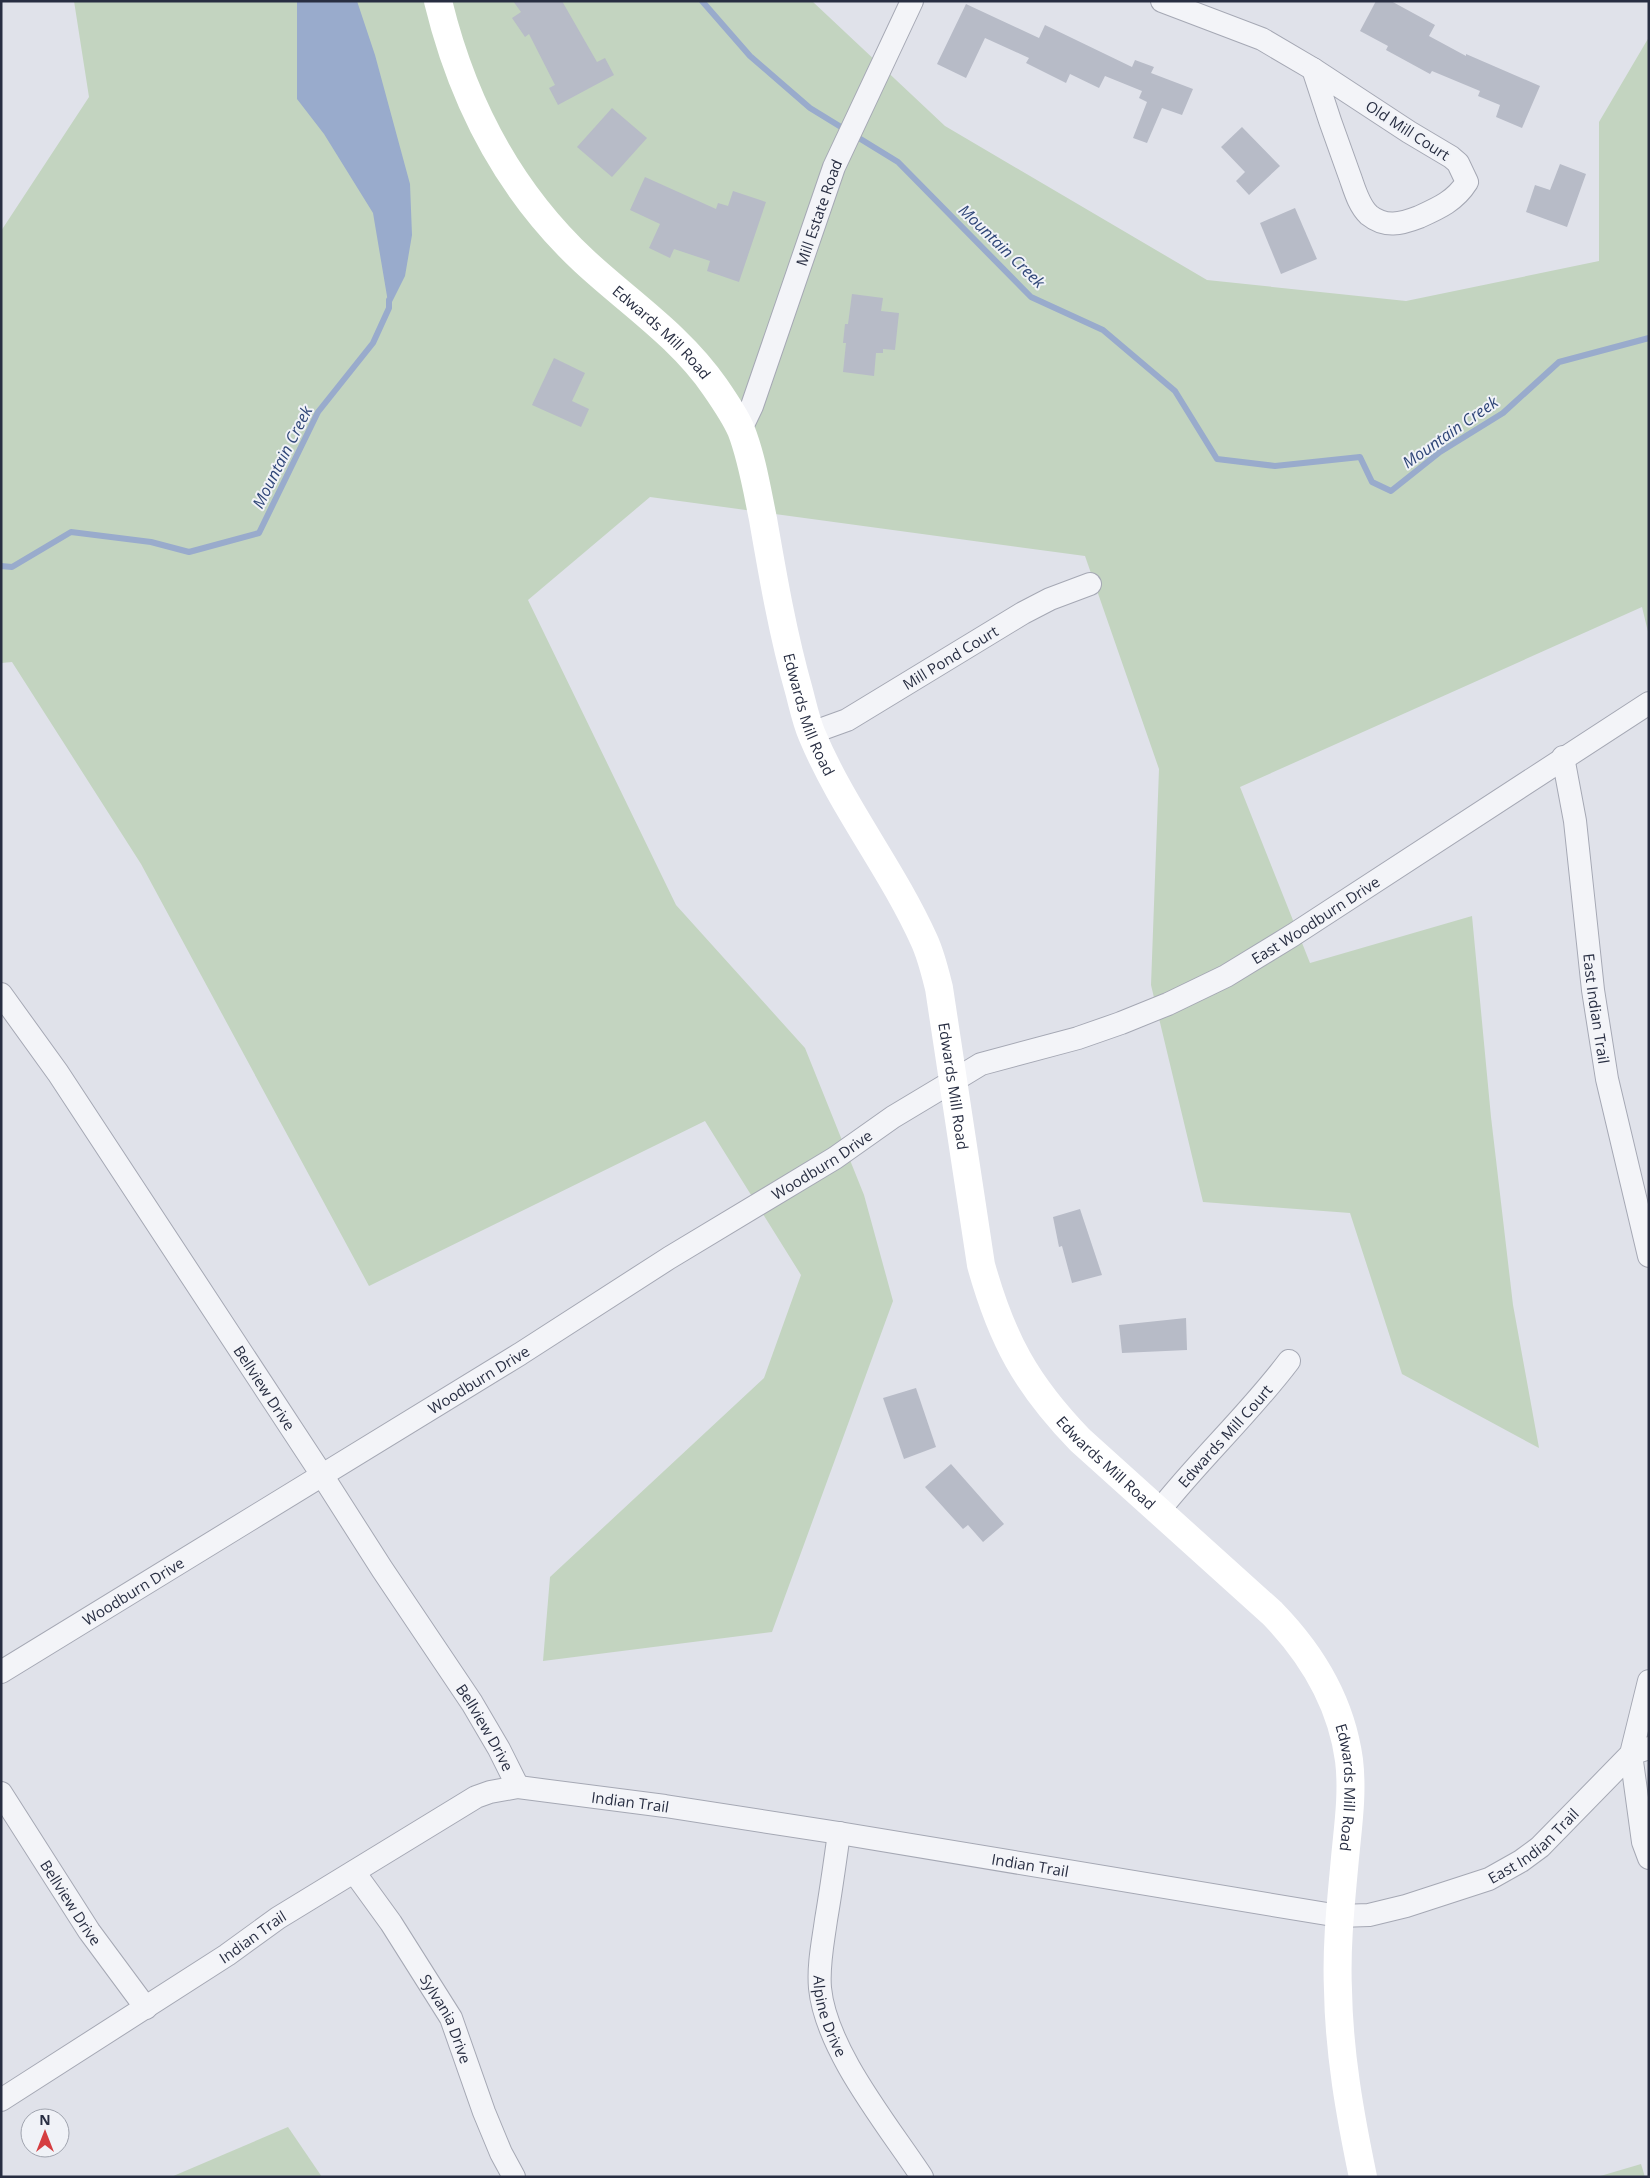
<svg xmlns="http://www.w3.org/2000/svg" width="1650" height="2178" font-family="'Open Sans',sans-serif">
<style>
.green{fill:#c3d4c0}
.water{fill:#99abcc}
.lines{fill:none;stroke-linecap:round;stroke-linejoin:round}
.stream{stroke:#99abcc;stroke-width:6}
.building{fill:#b7bbc7}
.street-casing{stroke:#a5a8b4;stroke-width:24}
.street{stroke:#f3f4f8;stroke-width:22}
.secondary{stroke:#fff;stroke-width:28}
.labels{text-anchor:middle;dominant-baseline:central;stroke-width:4;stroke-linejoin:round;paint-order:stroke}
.street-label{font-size:15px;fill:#282e42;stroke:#f0f2f7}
.water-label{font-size:16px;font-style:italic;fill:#2f4678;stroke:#f0f2f7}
</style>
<rect width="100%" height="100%" fill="#e0e2ea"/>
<g class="green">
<path d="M74,1H812L945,126L1207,280L1406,301L1599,261V122L1649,37V636L1642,607L1240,787L1310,963L1472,916L1491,1117L1513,1305L1539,1448L1402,1374L1350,1213L1203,1202L1151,985L1159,769L1085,556L650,497L528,600L676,905L805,1048L864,1195L893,1301L772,1632L543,1661L550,1577L764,1378L801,1275L705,1121L369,1286L141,864L12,662L1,663V231L89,97Z"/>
<path d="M288,2127L322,2177H171Z"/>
<path d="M1641,2164L1645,2177H1597Z"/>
</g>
<path class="water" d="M297,1H357L375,55L410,184L412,235L405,276L389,308L373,213L324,134L297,99Z"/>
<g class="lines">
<g class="stream">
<path d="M702,1L750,56L810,108L898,162L1031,297L1103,330L1175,391L1217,459L1275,466L1360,457L1372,482L1391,491L1440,452L1503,413L1559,362L1649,338"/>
<path d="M1,566L12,567L71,532L151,542L189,552L259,533L318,412L373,343L389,308V300"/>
</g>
</g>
<g class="building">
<path d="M513,1H562L597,62L605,58L614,75L558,105L549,88L555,85L529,34L525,37L512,18L521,12Z"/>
<path d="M1376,1H1391L1435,25L1429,36L1466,56V54L1540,86L1522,128L1496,117L1500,105L1478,96L1480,91L1432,71L1430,74L1386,50L1388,46L1360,31Z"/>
<path d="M966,4L1039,38L1045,25L1132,67L1135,60L1154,67L1151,73L1193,89L1182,115L1162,108L1147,143L1133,138L1147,102L1139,98L1142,91L1105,76L1099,88L1070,74L1066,83L1026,63L1029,58L985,38L966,78L937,64Z"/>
<path d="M612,108L647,138L612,177L577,147Z"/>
<path d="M1242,127L1280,166L1249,195L1236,181L1245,172L1221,147Z"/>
<path d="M1560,164L1586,174L1567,227L1526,212L1535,185L1550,190Z"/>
<path d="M645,177L716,209L718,203L728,206L733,191L766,202L739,282L707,271L710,261L674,249L670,258L649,248L660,224L630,210Z"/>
<path d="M1295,208L1317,259L1281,274L1260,223Z"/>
<path d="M852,294L883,298L881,311L899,313L895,350L883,349V353H876L874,376L843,372L846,343H843L845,324H848Z"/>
<path d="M554,358L585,373L572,401L589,409L581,427L532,405Z"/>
<path d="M1080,1209L1102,1275L1072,1283L1062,1246L1059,1247L1053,1217Z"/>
<path d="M1186,1318L1187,1350L1122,1353L1119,1325Z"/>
<path d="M916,1388L936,1447L904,1459L883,1398Z"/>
<path d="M951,1464L1004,1524L983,1542L968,1525L963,1529L925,1487Z"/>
</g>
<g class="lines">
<g class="street-casing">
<g id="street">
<path d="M1162,1L1262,39L1313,69"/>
<path d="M1313,69L1409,132L1451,157L1458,163L1467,182C1455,201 1439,208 1419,217C1401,224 1385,228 1369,215C1358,205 1354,187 1349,174C1336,139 1324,104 1313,69Z"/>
<path id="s1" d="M741,429L752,406L834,167L912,1"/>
<path id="s2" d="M811,733L847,720L1023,613L1050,599L1090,584"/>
<path id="s3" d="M1563,757L1575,821L1593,990L1607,1079L1649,1256"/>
<path id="s4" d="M1,994L58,1073L322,1475L382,1569L472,1703L499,1749L518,1787"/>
<path id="s5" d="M1159,1511C1200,1459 1249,1414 1289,1361"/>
<path id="s6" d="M1,1672L520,1354L669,1258L835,1158L893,1117L953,1081L981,1064L1078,1038L1121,1023L1168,1004L1226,976L1293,935L1649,703"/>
<path d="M1649,1748L1631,1754L1643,1842L1649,1858"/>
<path id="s7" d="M1,1793L89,1931L146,2008"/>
<path id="s8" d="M839,1833C835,1862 831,1891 826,1920C823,1942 818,1965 820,1988C826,2050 887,2124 922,2177"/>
<path id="s9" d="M354,1872L391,1923L451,2018L484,2112L501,2153L514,2177"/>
<path id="s10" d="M1,2100L227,1955L278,1918L476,1797L490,1792L518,1787L665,1806L839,1833L1339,1916L1369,1915L1406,1906L1489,1879L1521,1861L1540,1847L1631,1754L1649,1681"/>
</g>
</g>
<use href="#street" class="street"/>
<path class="secondary" id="s11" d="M438,1C462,100 509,191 584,261C628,302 680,336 715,387C724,400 735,416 741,430C752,458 757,490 763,519C773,577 783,635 799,691C803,706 806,721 812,735C842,807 892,869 924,940C931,955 935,972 939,988L981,1265C1002,1340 1026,1384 1080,1440L1272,1613C1312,1654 1341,1702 1349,1760C1353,1793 1348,1826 1345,1858C1341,1902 1336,1946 1338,1990C1339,2053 1350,2115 1363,2177"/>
</g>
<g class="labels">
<g class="street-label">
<text transform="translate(1408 130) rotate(33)">Old Mill Court</text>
<text stroke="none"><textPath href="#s1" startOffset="230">Mill Estate Road</textPath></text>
<text stroke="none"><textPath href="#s11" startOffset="408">Edwards Mill Road</textPath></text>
<text stroke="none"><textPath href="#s2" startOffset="159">Mill Pond Court</textPath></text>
<text stroke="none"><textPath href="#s11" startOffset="828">Edwards Mill Road</textPath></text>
<text stroke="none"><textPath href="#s6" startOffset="1520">East Woodburn Drive</textPath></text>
<text stroke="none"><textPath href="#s3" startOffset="254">East Indian Trail</textPath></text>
<text stroke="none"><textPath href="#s11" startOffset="1232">Edwards Mill Road</textPath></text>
<text stroke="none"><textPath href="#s6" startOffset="965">Woodburn Drive</textPath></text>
<text stroke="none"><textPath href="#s6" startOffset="560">Woodburn Drive</textPath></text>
<text stroke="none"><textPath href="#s4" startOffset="474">Bellview Drive</textPath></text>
<text stroke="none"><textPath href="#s5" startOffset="100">Edwards Mill Court</textPath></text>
<text stroke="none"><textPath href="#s11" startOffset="1651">Edwards Mill Road</textPath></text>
<text stroke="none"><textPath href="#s6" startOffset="155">Woodburn Drive</textPath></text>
<text stroke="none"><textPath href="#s4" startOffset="879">Bellview Drive</textPath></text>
<text stroke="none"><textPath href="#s11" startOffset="2071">Edwards Mill Road</textPath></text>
<text stroke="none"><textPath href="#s10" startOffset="720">Indian Trail</textPath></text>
<text stroke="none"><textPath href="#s10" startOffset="1649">East Indian Trail</textPath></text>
<text stroke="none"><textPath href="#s10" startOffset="1125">Indian Trail</textPath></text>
<text stroke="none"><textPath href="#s7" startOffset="130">Bellview Drive</textPath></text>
<text stroke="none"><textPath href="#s10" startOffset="300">Indian Trail</textPath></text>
<text stroke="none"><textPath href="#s8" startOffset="186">Alpine Drive</textPath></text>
<text stroke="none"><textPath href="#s9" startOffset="174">Sylvania Drive</textPath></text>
</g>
<g class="water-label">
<text transform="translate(1002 246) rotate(44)">Mountain Creek</text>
<text transform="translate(1450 432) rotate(-35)">Mountain Creek</text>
<text transform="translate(282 457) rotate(-63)">Mountain Creek</text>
</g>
</g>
<rect width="1650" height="2178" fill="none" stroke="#282e42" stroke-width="5"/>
<g transform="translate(45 2133)"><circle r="24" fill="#f0f2f7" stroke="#a0a4af"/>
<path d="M0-4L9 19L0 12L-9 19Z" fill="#d53e41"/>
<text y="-8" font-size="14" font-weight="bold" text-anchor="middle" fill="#282e42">N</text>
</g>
</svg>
